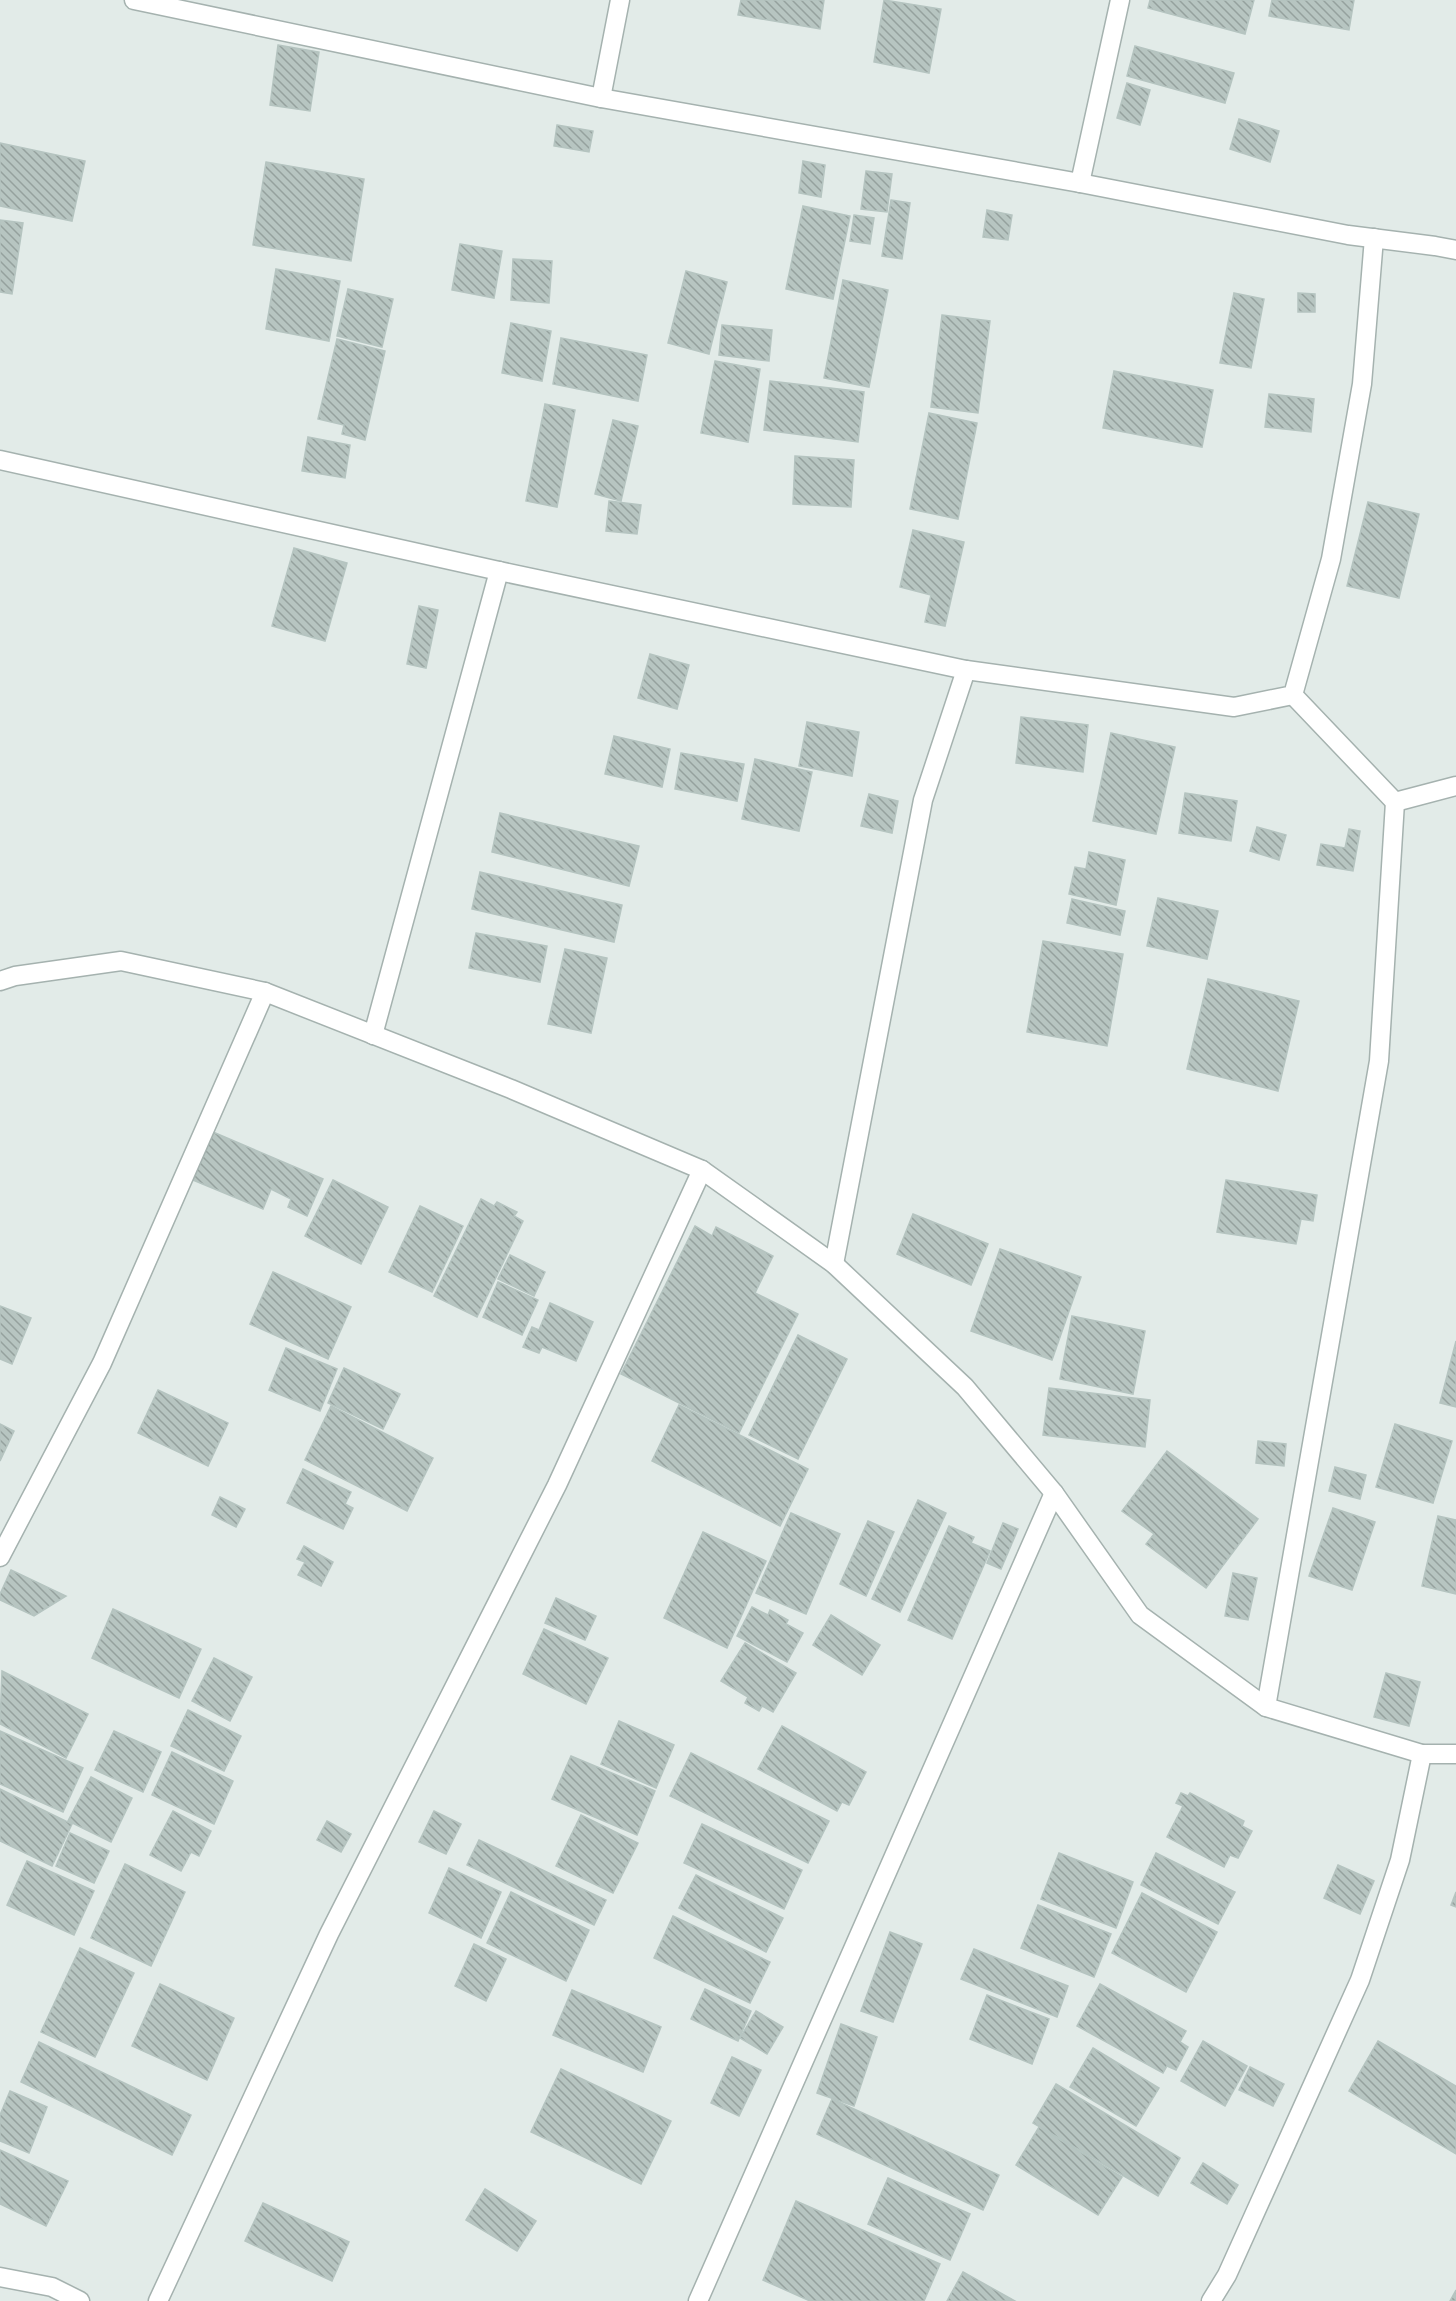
<svg xmlns="http://www.w3.org/2000/svg" width="1456" height="2301" font-family="Manrope,sans-serif">
<style>
.building{fill:url(#building-back-hatch);stroke:#b5c4c0;stroke-width:1.5}
.lines{fill:none;stroke-linecap:round;stroke-linejoin:round}
.street-casing{stroke:#a5b2af;stroke-width:21}
.street{stroke:#fff;stroke-width:18}
</style>
<defs>
<pattern id="building-back-hatch" width="6" height="6" patternUnits="userSpaceOnUse" patternTransform="scale(1.5)"><rect width="6" height="6" fill="#b7c5c1"/><path d="M-1 5l2 2M0 0l6 6M5-1l2 2" fill="none" stroke="#95a19e"/></pattern>
</defs>
<rect width="100%" height="100%" fill="#e2ebe8"/>
<g class="building">
<path d="M741,0H824L820,29L738,15Z"/>
<path d="M884,0L941,9L929,73L874,62Z"/>
<path d="M1150,0H1254L1245,34L1148,8Z"/>
<path d="M1272,0H1354L1349,30L1269,16Z"/>
<path d="M278,45L319,52L310,111L270,105Z"/>
<path d="M1135,46L1234,73L1225,103L1127,76Z"/>
<path d="M1127,83L1150,90L1140,125L1117,118Z"/>
<path d="M1239,119L1279,131L1270,162L1230,149Z"/>
<path d="M557,125L593,131L589,152L554,146Z"/>
<path d="M0,143L85,161L72,221L0,206Z"/>
<path d="M803,161L825,165L821,197L799,193Z"/>
<path d="M266,162L364,179L351,261L253,245Z"/>
<path d="M866,171L892,174L887,212L861,209Z"/>
<path d="M891,200L910,203L902,259L882,256Z"/>
<path d="M803,206L850,216L833,299L786,289Z"/>
<path d="M987,210L1012,215L1008,240L983,237Z"/>
<path d="M854,215L874,218L870,244L850,241Z"/>
<path d="M0,220L23,223L12,294L0,292Z"/>
<path d="M460,244L502,251L494,298L452,290Z"/>
<path d="M513,259L552,261L549,303L511,300Z"/>
<path d="M276,269L340,281L329,341L266,329Z"/>
<path d="M686,271L727,282L709,354L668,343Z"/>
<path d="M843,280L888,290L869,387L824,378Z"/>
<path d="M348,289L393,299L382,347L337,336Z"/>
<path d="M1234,293L1264,299L1251,368L1220,363Z"/>
<path d="M1298,293L1315,294V312H1298Z"/>
<path d="M942,315L990,321L978,413L931,407Z"/>
<path d="M511,323L551,331L542,381L502,373Z"/>
<path d="M722,325L772,330L769,361L719,355Z"/>
<path d="M561,338L647,355L638,401L553,384Z"/>
<path d="M337,339L385,351L365,440L342,434L344,425L318,419Z"/>
<path d="M715,361L760,369L748,442L701,433Z"/>
<path d="M1114,371L1213,390L1202,447L1103,428Z"/>
<path d="M770,381L864,392L858,442L764,430Z"/>
<path d="M1269,394L1314,399L1311,432L1265,427Z"/>
<path d="M545,404L575,410L557,507L526,501Z"/>
<path d="M929,413L977,423L958,519L910,509Z"/>
<path d="M613,420L638,426L621,501L595,494Z"/>
<path d="M308,437L350,445L345,478L302,471Z"/>
<path d="M795,456L854,460L851,507L793,504Z"/>
<path d="M609,501L641,505L637,534L606,531Z"/>
<path d="M1368,502L1419,514L1399,598L1347,586Z"/>
<path d="M913,530L964,542L945,626L925,622L931,595L900,587Z"/>
<path d="M294,548L347,563L325,641L272,626Z"/>
<path d="M419,606L438,610L426,668L407,664Z"/>
<path d="M650,654L689,665L677,709L638,698Z"/>
<path d="M1021,717L1088,725L1083,772L1016,763Z"/>
<path d="M807,722L859,732L852,776L799,766Z"/>
<path d="M1111,733L1175,747L1156,834L1093,821Z"/>
<path d="M614,736L670,749L662,787L605,774Z"/>
<path d="M681,753L744,764L737,801L675,789Z"/>
<path d="M755,759L812,772L799,831L742,819Z"/>
<path d="M1185,793L1237,801L1231,841L1179,833Z"/>
<path d="M869,794L898,801L892,833L861,826Z"/>
<path d="M500,813L639,846L629,886L492,852Z"/>
<path d="M1257,827L1286,835L1279,860L1250,851Z"/>
<path d="M1349,829L1360,831L1353,871L1317,865L1321,844L1345,848Z"/>
<path d="M1089,852L1125,860L1116,905L1069,894L1075,867L1086,869Z"/>
<path d="M480,872L622,905L614,942L472,909Z"/>
<path d="M1158,898L1218,911L1207,959L1147,946Z"/>
<path d="M1072,899L1125,911L1120,935L1067,923Z"/>
<path d="M476,933L547,946L540,982L469,968Z"/>
<path d="M1043,941L1123,954L1107,1046L1027,1032Z"/>
<path d="M565,949L607,958L591,1033L548,1024Z"/>
<path d="M1208,979L1299,1001L1278,1091L1187,1069Z"/>
<path d="M213,1132L323,1179L307,1216L288,1207L291,1199L271,1189L263,1209L193,1180Z"/>
<path d="M333,1180L388,1207L361,1264L305,1236Z"/>
<path d="M1226,1180L1317,1195L1313,1221L1301,1219L1296,1244L1217,1232Z"/>
<path d="M481,1199L494,1206L497,1202L517,1212L514,1216L523,1221L477,1317L434,1296Z"/>
<path d="M420,1206L463,1226L432,1292L389,1272Z"/>
<path d="M913,1214L988,1244L971,1285L897,1254Z"/>
<path d="M695,1226L712,1236L716,1227L773,1256L755,1293L798,1314L739,1433L621,1374Z"/>
<path d="M1000,1249L1081,1277L1052,1360L971,1331Z"/>
<path d="M510,1255L545,1272L534,1296L498,1279Z"/>
<path d="M273,1272L351,1307L328,1359L250,1324Z"/>
<path d="M498,1282L538,1300L522,1335L483,1317Z"/>
<path d="M550,1303L593,1322L576,1361L542,1347L539,1353L523,1347L532,1327L539,1330Z"/>
<path d="M0,1306L31,1318L12,1364L0,1359Z"/>
<path d="M1072,1316L1145,1331L1133,1394L1060,1379Z"/>
<path d="M798,1335L847,1359L798,1459L749,1435Z"/>
<path d="M1456,1341V1407L1440,1403Z"/>
<path d="M286,1348L337,1369L320,1411L269,1390Z"/>
<path d="M344,1368L400,1394L383,1429L328,1403Z"/>
<path d="M1049,1388L1150,1400L1145,1447L1043,1435Z"/>
<path d="M158,1390L228,1423L208,1466L138,1433Z"/>
<path d="M679,1405L808,1469L780,1526L652,1461Z"/>
<path d="M331,1406L433,1458L407,1511L305,1460Z"/>
<path d="M0,1424L14,1431L0,1461Z"/>
<path d="M1395,1424L1452,1441L1433,1503L1376,1487Z"/>
<path d="M1258,1441L1286,1444L1284,1466L1256,1463Z"/>
<path d="M1167,1451L1258,1519L1206,1588L1146,1544L1154,1534L1122,1511Z"/>
<path d="M1335,1467L1366,1475L1360,1499L1329,1491Z"/>
<path d="M303,1469L351,1492L345,1504L353,1508L343,1529L287,1503Z"/>
<path d="M220,1497L245,1509L236,1527L212,1515Z"/>
<path d="M918,1500L946,1513L900,1612L872,1599Z"/>
<path d="M1333,1508L1375,1522L1352,1590L1309,1576Z"/>
<path d="M791,1513L840,1534L806,1614L756,1593Z"/>
<path d="M1438,1516L1456,1520V1594L1422,1586Z"/>
<path d="M868,1521L894,1532L866,1596L840,1584Z"/>
<path d="M1003,1523L1018,1529L1001,1569L987,1563Z"/>
<path d="M949,1526L974,1537L971,1543L990,1551L952,1639L908,1620Z"/>
<path d="M703,1532L766,1561L727,1648L664,1618Z"/>
<path d="M304,1546L333,1562L321,1586L298,1575L305,1562L297,1559Z"/>
<path d="M11,1570L66,1596L34,1616L0,1600V1594Z"/>
<path d="M1233,1573L1257,1578L1248,1620L1225,1616Z"/>
<path d="M556,1598L596,1616L585,1640L545,1623Z"/>
<path d="M752,1607L768,1615L770,1610L788,1620L786,1624L803,1633L787,1662L737,1636Z"/>
<path d="M113,1609L201,1649L179,1698L92,1658Z"/>
<path d="M831,1615L880,1645L862,1675L813,1645Z"/>
<path d="M544,1629L608,1658L586,1704L523,1674Z"/>
<path d="M745,1643L796,1673L773,1712L762,1706L759,1711L745,1703L748,1697L721,1681Z"/>
<path d="M214,1658L252,1677L230,1721L192,1701Z"/>
<path d="M2,1671L88,1714L66,1758L0,1724Z"/>
<path d="M1386,1673L1420,1682L1409,1726L1374,1717Z"/>
<path d="M188,1710L241,1736L224,1771L171,1746Z"/>
<path d="M619,1721L674,1745L656,1788L601,1764Z"/>
<path d="M782,1726L866,1772L849,1805L842,1802L837,1811L758,1769Z"/>
<path d="M0,1731L83,1768L63,1812L0,1784Z"/>
<path d="M114,1731L161,1752L143,1792L95,1770Z"/>
<path d="M172,1752L233,1781L214,1824L152,1795Z"/>
<path d="M691,1753L829,1821L808,1863L670,1796Z"/>
<path d="M571,1756L655,1791L637,1835L552,1799Z"/>
<path d="M91,1777L132,1798L111,1842L68,1821Z"/>
<path d="M0,1789L72,1824L52,1866L0,1841Z"/>
<path d="M1181,1793L1188,1796L1190,1793L1244,1821L1242,1826L1252,1831L1238,1858L1230,1855L1224,1867L1167,1837L1183,1806L1176,1803Z"/>
<path d="M173,1811L211,1831L199,1856L191,1852L181,1871L150,1855Z"/>
<path d="M434,1811L461,1824L446,1854L419,1842Z"/>
<path d="M581,1815L638,1843L613,1893L556,1866Z"/>
<path d="M327,1821L351,1834L341,1852L317,1840Z"/>
<path d="M702,1824L802,1870L784,1909L684,1863Z"/>
<path d="M70,1833L109,1851L94,1883L56,1866Z"/>
<path d="M479,1840L606,1900L594,1925L467,1865Z"/>
<path d="M1059,1853L1133,1882L1116,1928L1041,1899Z"/>
<path d="M1156,1853L1235,1892L1218,1924L1141,1885Z"/>
<path d="M27,1861L94,1891L74,1935L7,1905Z"/>
<path d="M125,1864L185,1892L151,1966L91,1938Z"/>
<path d="M1338,1865L1374,1881L1360,1914L1324,1898Z"/>
<path d="M449,1868L501,1892L481,1938L429,1913Z"/>
<path d="M696,1875L783,1918L766,1952L679,1908Z"/>
<path d="M511,1892L589,1930L566,1981L487,1943Z"/>
<path d="M1456,1892V1907L1451,1905Z"/>
<path d="M1142,1893L1217,1932L1186,1992L1112,1953Z"/>
<path d="M1038,1905L1111,1934L1094,1977L1021,1948Z"/>
<path d="M673,1916L770,1962L750,2003L654,1958Z"/>
<path d="M890,1932L922,1944L893,2022L861,2011Z"/>
<path d="M474,1944L506,1959L486,2001L455,1986Z"/>
<path d="M80,1948L134,1973L95,2057L41,2032Z"/>
<path d="M974,1949L1068,1986L1057,2017L961,1979Z"/>
<path d="M160,1984L234,2018L207,2080L132,2046Z"/>
<path d="M1100,1984L1186,2031L1180,2042L1188,2047L1176,2070L1167,2066L1163,2073L1077,2026Z"/>
<path d="M705,1989L751,2011L738,2041L691,2019Z"/>
<path d="M572,1990L661,2027L643,2072L553,2035Z"/>
<path d="M987,1995L1049,2019L1032,2064L970,2039Z"/>
<path d="M756,2011L783,2027L767,2054L740,2038Z"/>
<path d="M841,2024L877,2037L854,2106L817,2093Z"/>
<path d="M1203,2041L1247,2066L1225,2106L1181,2081Z"/>
<path d="M1378,2041L1456,2086V2154L1349,2091Z"/>
<path d="M39,2042L191,2115L172,2155L21,2082Z"/>
<path d="M1093,2048L1159,2088L1136,2126L1070,2087Z"/>
<path d="M732,2057L761,2070L739,2116L711,2103Z"/>
<path d="M1250,2067L1284,2084L1273,2106L1239,2090Z"/>
<path d="M561,2069L671,2121L641,2184L531,2132Z"/>
<path d="M1056,2084L1180,2158L1158,2196L1033,2123Z"/>
<path d="M10,2091L47,2107L29,2153L0,2141V2115Z"/>
<path d="M832,2099L999,2175L983,2210L817,2134Z"/>
<path d="M1039,2127L1122,2177L1098,2215L1016,2165Z"/>
<path d="M0,2150L68,2181L46,2226L0,2204Z"/>
<path d="M1203,2163L1238,2185L1227,2204L1191,2183Z"/>
<path d="M888,2178L970,2214L950,2260L868,2224Z"/>
<path d="M485,2189L536,2221L517,2251L466,2220Z"/>
<path d="M796,2201L940,2264L924,2301H810L763,2280Z"/>
<path d="M263,2203L349,2242L332,2281L245,2241Z"/>
<path d="M963,2272L1015,2301H947Z"/>
<path d="M1456,2290V2301H1450Z"/>
</g>
<g class="lines">
<g class="street-casing">
<g id="street">
<path d="M134,0L601,98L1080,183L1348,235L1435,246L1456,250"/>
<path d="M601,98L620,0"/>
<path d="M1080,183L1120,0"/>
<path d="M0,460L499,571L966,670L1234,707L1293,695L1331,559L1362,384L1374,238"/>
<path d="M1293,695L1395,802L1456,786"/>
<path d="M0,981L15,976L121,961L265,992L511,1089L702,1170L834,1264L965,1387L1054,1493L1140,1615L1266,1707L1422,1754H1456"/>
<path d="M373,1035L499,571"/>
<path d="M834,1264L923,800L966,670"/>
<path d="M0,1557L102,1363L265,992"/>
<path d="M1266,1707L1379,1061L1395,802"/>
<path d="M0,2277L52,2287L80,2301"/>
<path d="M158,2301L329,1934L557,1485L702,1170"/>
<path d="M698,2301L1054,1493"/>
<path d="M1211,2301L1227,2275L1360,1980L1400,1860L1422,1754"/>
</g>
</g>
<use href="#street" class="street"/>
</g>
</svg>
